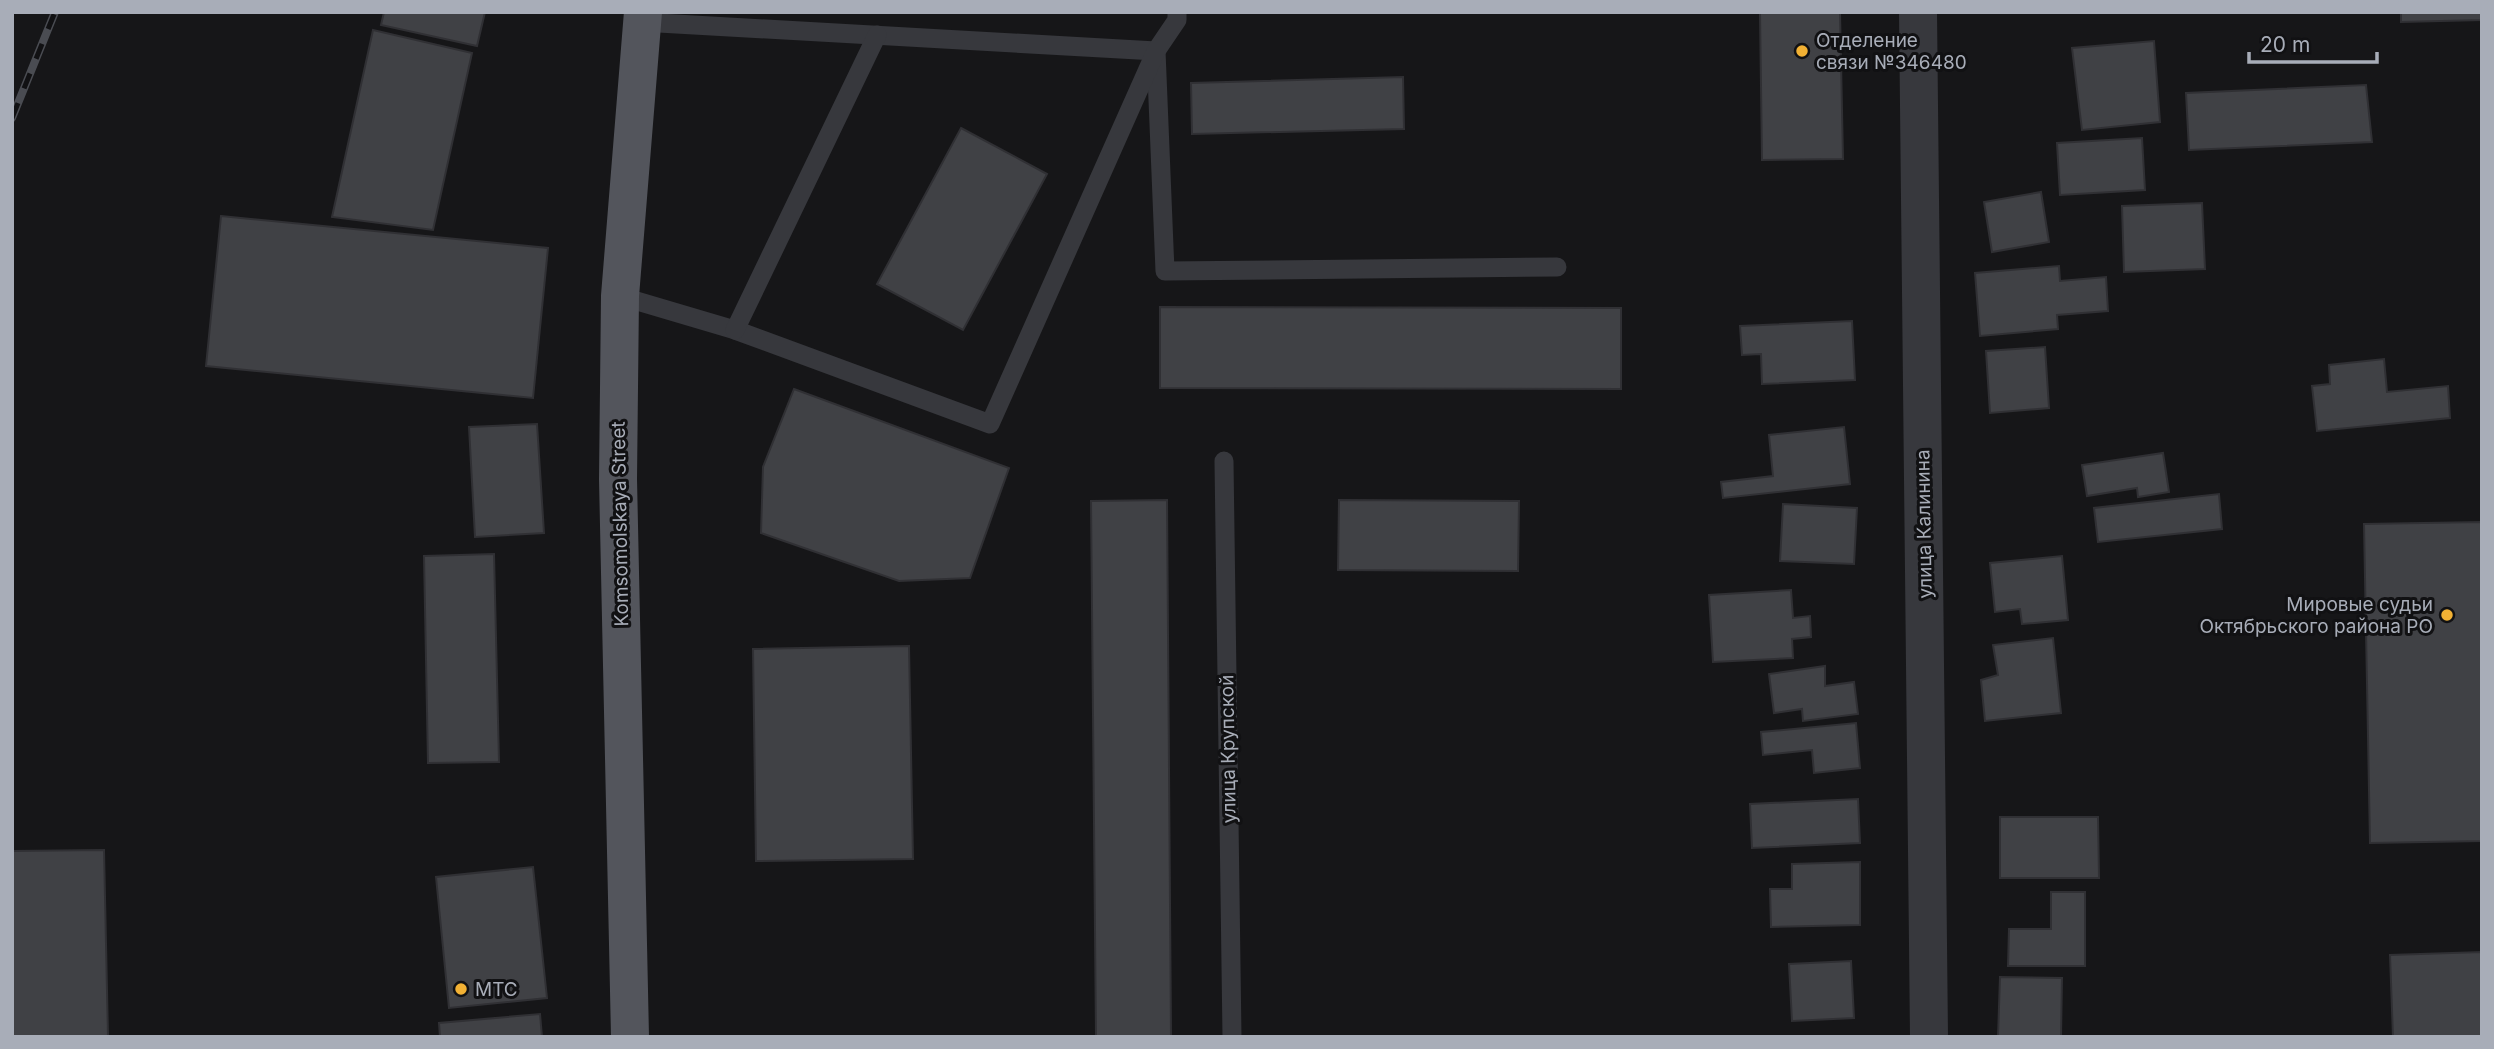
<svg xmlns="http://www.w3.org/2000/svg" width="2494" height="1049" font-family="Inter,sans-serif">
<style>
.building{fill:#404145;stroke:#303034;stroke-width:2}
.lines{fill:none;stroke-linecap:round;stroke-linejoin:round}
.lane{stroke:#37383d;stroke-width:19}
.street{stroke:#37383d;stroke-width:38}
.primary{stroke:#53555c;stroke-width:38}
.rail-casing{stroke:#4a4c52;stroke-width:8}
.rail{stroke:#111113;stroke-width:5;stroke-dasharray:16;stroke-linecap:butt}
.poi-dot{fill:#f2b134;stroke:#111113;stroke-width:2.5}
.labels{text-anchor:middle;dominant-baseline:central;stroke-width:6;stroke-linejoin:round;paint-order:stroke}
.poi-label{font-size:19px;fill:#a8adb8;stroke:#111113;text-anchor:start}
.street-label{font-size:19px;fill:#a8adb8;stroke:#111113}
</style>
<rect width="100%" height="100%" fill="#161618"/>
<g class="building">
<path d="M384,12H485L477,46L381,25Z"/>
<path d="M1760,12H1840L1843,159L1762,160Z"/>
<path d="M2401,12H2482V20L2401,22Z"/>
<path d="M373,30L472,53L433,230L332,217Z"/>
<path d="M2154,41L2160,122L2082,130L2072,48Z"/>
<path d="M1403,77L1404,129L1192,134L1191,83Z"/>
<path d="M2366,85L2372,142L2189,150L2186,93Z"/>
<path d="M961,128L1047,174L963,330L877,284Z"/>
<path d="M2142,138L2145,190L2060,195L2057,143Z"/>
<path d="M2041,192L2049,242L1992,252L1984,202Z"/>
<path d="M2202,203L2205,269L2124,272L2122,206Z"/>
<path d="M221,216L548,248L533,398L206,366Z"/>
<path d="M2059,266L2060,281L2106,277L2108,311L2057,315L2058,329L1980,336L1975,273Z"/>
<path d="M1160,307L1621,308V389L1160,388Z"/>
<path d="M1852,321L1855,380L1762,384L1761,354L1742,355L1740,326Z"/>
<path d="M2045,347L2049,408L1990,413L1986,351Z"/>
<path d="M2384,359L2387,392L2448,386L2450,418L2317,431L2312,386L2330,384L2329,365Z"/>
<path d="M794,389L1009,468L970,578L899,581L761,533L763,467Z"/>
<path d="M537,424L544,533L475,537L469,427Z"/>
<path d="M1844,427L1850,484L1723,498L1721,482L1773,476L1769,435Z"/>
<path d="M2163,453L2169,492L2138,497L2137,488L2087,496L2082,465Z"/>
<path d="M2219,494L2222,529L2098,542L2094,508Z"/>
<path d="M1167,500L1171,1037H1096L1091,501Z"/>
<path d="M1339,500L1519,501L1518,571L1338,570Z"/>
<path d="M1783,504L1857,508L1854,564L1780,561Z"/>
<path d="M2482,522V841L2370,843L2364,524Z"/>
<path d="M494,554L499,762L428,763L424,556Z"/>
<path d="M2062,556L2068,620L2022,624L2020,609L1995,612L1990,563Z"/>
<path d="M1791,590L1793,618L1810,616L1811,637L1792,639L1793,658L1713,662L1709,595Z"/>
<path d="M2053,638L2061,713L1985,721L1981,680L1998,675L1993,645Z"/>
<path d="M909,646L913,859L756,861L753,649Z"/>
<path d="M1825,666V686L1854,682L1858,714L1803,721L1802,709L1774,713L1769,674Z"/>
<path d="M1856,723L1860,768L1814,773L1812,750L1763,755L1761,732Z"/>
<path d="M1858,799L1860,843L1752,848L1750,804Z"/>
<path d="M2000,817H2098L2099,878H2000Z"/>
<path d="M104,850L108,1037H12V851Z"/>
<path d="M1860,862V925L1771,927L1770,889H1792V864Z"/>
<path d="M533,867L547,998L449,1008L436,877Z"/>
<path d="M2051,892H2085V966H2008L2009,929H2051Z"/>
<path d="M2482,952V1037H2393L2390,955Z"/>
<path d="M1851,961L1854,1018L1792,1021L1789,964Z"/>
<path d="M2000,977L2062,978L2061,1037H1998Z"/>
<path d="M540,1014L542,1037H440L439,1023Z"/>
</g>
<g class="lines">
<g class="lane">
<path d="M641,22L1156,51L1165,271L1557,267"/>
<path d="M620,296L735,330L990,424L1156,51L1177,20V12"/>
<path d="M735,330L877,35"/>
<path d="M1224,461L1232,1037"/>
</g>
<path class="street" d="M1918,12L1929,1037"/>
<path class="primary" d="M630,1037L618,479L620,296L643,12"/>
<g class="rail-casing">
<path id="rail" d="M12,118L55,12"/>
</g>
<use href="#rail" class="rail"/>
</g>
<g class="poi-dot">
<circle cx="1802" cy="51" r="7"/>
<circle cx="2447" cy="615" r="7"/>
<circle cx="461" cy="989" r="7"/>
</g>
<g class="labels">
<g class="poi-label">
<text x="1816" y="40">Отделение<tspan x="1816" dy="22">связи №346480</tspan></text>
<text x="2433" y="604" text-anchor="end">Мировые судьи<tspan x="2433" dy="22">Октябрьского района РО</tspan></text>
<text x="475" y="989">МТС</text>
</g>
<g class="street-label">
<text transform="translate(620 524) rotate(-91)">Komsomolskaya Street</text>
<text transform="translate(1924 524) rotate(-91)">улица Калинина</text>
<text transform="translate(1228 749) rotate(-91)">улица Крупской</text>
</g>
</g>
<rect width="2494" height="1049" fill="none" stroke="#a8adb8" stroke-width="28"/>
<path d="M2249 52v10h128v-10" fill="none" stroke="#a8adb8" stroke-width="3.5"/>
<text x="2260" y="52" font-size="21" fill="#a8adb8" stroke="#111113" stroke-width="5" paint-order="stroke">20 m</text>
</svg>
